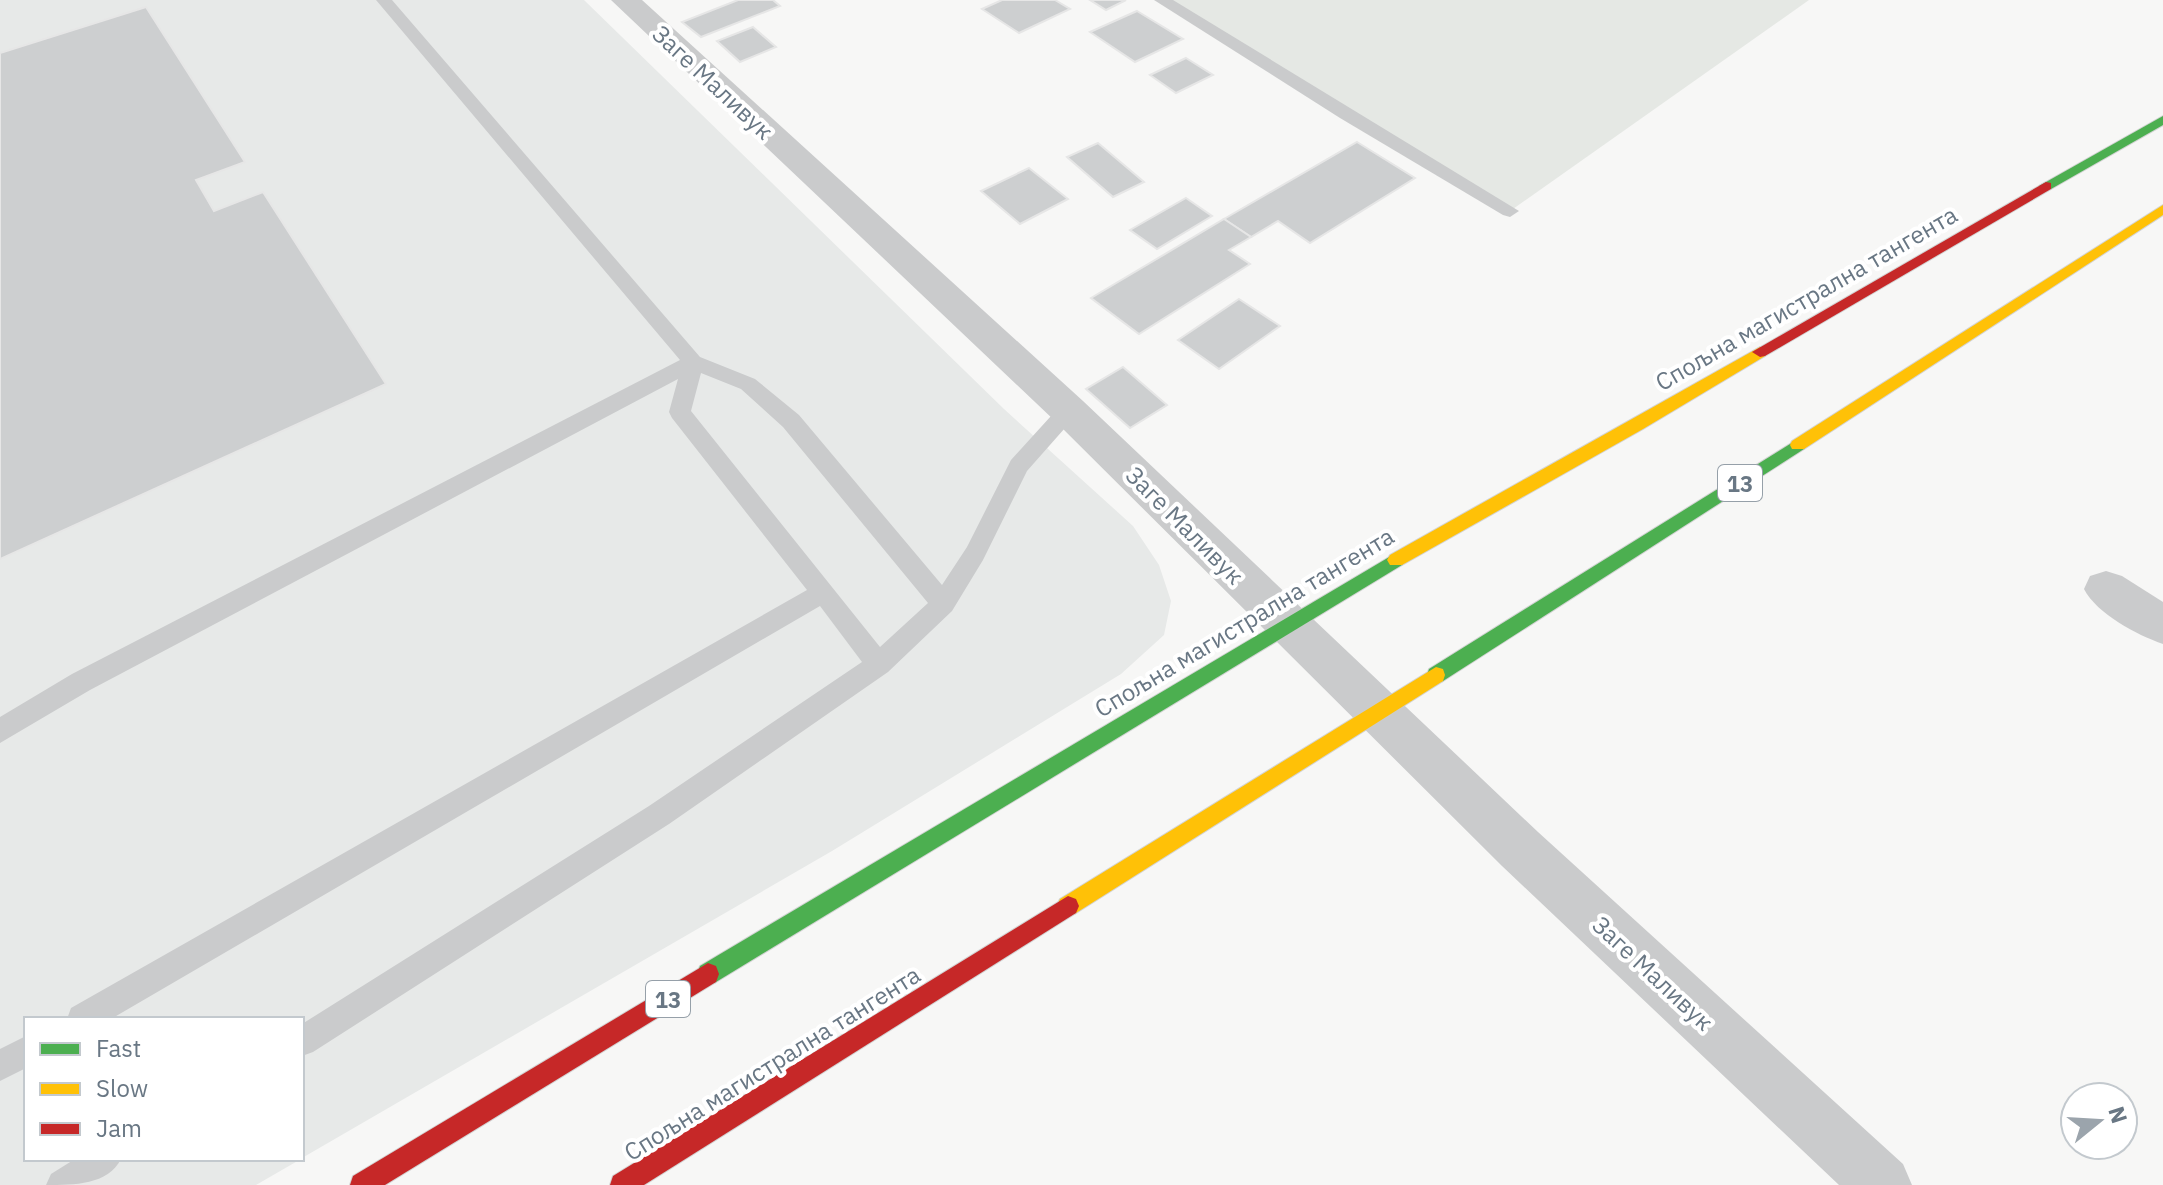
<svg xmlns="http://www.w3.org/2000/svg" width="2163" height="1185" font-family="'IBM Plex Sans',sans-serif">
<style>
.built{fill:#e7e9e8}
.green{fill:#e5e8e4}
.building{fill:#cdcfd0;stroke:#e6e6e6;stroke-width:2}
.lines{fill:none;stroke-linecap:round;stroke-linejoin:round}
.fast-casing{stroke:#d3d4d4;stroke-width:2}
.slow-casing{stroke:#d3d4d4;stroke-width:2}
.jam-casing{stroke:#d3d4d4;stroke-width:2}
.lane{fill:#cacbcc;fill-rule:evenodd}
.street{fill:#cacbcc;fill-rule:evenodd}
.fast{fill:#4caf50;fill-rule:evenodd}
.slow{fill:#ffc107;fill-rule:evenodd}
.jam{fill:#c62828;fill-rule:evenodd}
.labels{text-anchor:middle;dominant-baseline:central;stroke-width:8;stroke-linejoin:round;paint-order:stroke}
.shield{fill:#fff;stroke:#96a0a9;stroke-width:2}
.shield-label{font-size:22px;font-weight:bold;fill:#697784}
.street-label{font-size:24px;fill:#697784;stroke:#fff}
</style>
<rect width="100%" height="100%" fill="#f7f7f6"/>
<path class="built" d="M0,0H584L1004,409L1133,526L1159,565L1171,601L1164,635L1121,674L832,851L302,1158V1019H26V1159H301L256,1185H0Z"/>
<path class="green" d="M1164,0H1809L1513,209Z"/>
<g class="building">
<path d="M738,0H773L780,6L701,37L682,22Z"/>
<path d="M1002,0H1055L1070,9L1019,33L982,9Z"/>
<path d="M1090,0H1126L1106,10Z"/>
<path d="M146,7L245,162L196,180L214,211L263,192L386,384L0,559V53Z"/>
<path d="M1137,11L1183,39L1135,62L1090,32Z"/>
<path d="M753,27L776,47L740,62L717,41Z"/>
<path d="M1186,58L1213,75L1176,93L1150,75Z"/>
<path d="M1357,142L1415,178L1310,243L1278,221L1251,237L1224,219Z"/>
<path d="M1098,143L1144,182L1113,197L1067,157Z"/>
<path d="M1029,168L1068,199L1020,224L981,191Z"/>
<path d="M1186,198L1212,216L1157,249L1130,230Z"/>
<path d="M1224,219L1251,237L1229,250L1250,264L1139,334L1091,298Z"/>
<path d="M1239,299L1280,326L1219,369L1178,340Z"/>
<path d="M1123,367L1167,405L1130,428L1086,389Z"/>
</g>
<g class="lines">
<g class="fast-casing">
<g id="fast">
<path d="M2163,116V125L2051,189H2041L2039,186Z"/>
<path d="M1798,439L1804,441L1806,445L1804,449L1443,681L1436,683L1429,681L1427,675L1429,669Z"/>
<path d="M1396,553L1402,555L1405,560L1402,565L716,982L708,985L700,982L697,974L700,966Z"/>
</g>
</g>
<g class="slow-casing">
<g id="slow">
<path d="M2163,205V215L1804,449H1792L1790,445L1792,441Z"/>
<path d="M1760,347L1765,348L1768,352L1765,356L1643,429L1402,565H1390L1387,560L1390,555Z"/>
<path d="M1436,667L1443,669L1445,675L1443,681L1076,913L1068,916L1060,913L1057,906L1060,899Z"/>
</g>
</g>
<g class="jam-casing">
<g id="jam">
<path d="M2046,182L2051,183V189L1765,356L1760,357L1752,352Z"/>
<path d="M1068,896L1076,899L1079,906L1076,913L644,1185H610L613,1176Z"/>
<path d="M708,963L716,966L719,974L716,982L385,1185H350L353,1176Z"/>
</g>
</g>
<g class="lane">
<path d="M376,0H392L700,357L755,379L799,415L942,585L967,547L1011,460L1061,405H1077L1080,411L1027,471L983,560L952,611L888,672L669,824L313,1052L302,1056V1024L649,806L862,662L820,606L111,1019H67L71,1008L807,590L672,418L669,412L678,379L90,690L0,743V717L72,674L680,360ZM701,373L741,389L783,427L928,603L880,647L691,411Z"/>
<path d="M1154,0H1173L1519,211L1510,217L1503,215L1340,118Z"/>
<path d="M26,1036V1068L0,1081V1049Z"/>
<path d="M75,1159H121C108,1185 74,1185 46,1185L51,1174Z"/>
</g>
<g class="street">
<path d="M611,0H642L1083,401L1538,832L1903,1164L1912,1185H1839L1502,866L1055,421Z"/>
<path d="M2106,571L2122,576L2163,602V644C2137,635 2097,614 2084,589L2090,576Z"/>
</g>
<use href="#fast" class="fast"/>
<use href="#slow" class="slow"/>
<use href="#jam" class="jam"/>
</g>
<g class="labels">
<g class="shield">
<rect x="1718" y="465" width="44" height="36" rx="6"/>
<rect x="646" y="981" width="44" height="36" rx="6"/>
</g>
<g class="shield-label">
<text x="1740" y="483">13</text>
<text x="668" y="999">13</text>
</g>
<g class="street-label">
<text transform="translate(713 82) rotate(43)">Заге Маливук</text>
<text transform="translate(1806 298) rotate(-30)">Спољна магистрална тангента</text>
<text transform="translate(1185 525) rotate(45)">Заге Маливук</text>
<text transform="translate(1244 622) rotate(-31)">Спољна магистрална тангента</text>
<text transform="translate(1653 973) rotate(43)">Заге Маливук</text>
<text transform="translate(772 1063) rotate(-32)">Спољна магистрална тангента</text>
</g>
</g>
<rect x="24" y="1017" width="280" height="144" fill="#ffffff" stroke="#c3c9ce" stroke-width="2"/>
<rect x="40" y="1043" width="40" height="12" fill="#4caf50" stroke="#c3c9ce" stroke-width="2"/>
<text x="96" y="1057" font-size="24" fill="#697784">Fast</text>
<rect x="40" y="1083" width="40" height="12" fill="#ffc107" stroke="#c3c9ce" stroke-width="2"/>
<text x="96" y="1097" font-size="24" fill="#697784">Slow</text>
<rect x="40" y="1123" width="40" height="12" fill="#c62828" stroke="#c3c9ce" stroke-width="2"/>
<text x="96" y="1137" font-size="24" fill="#697784">Jam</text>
<g transform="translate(2099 1121) rotate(72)"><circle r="38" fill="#ffffff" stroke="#c3c9ce" stroke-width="2"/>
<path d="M0-6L14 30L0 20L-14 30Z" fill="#9ba4ac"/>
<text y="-12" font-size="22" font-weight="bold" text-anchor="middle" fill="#697784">N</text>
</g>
</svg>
